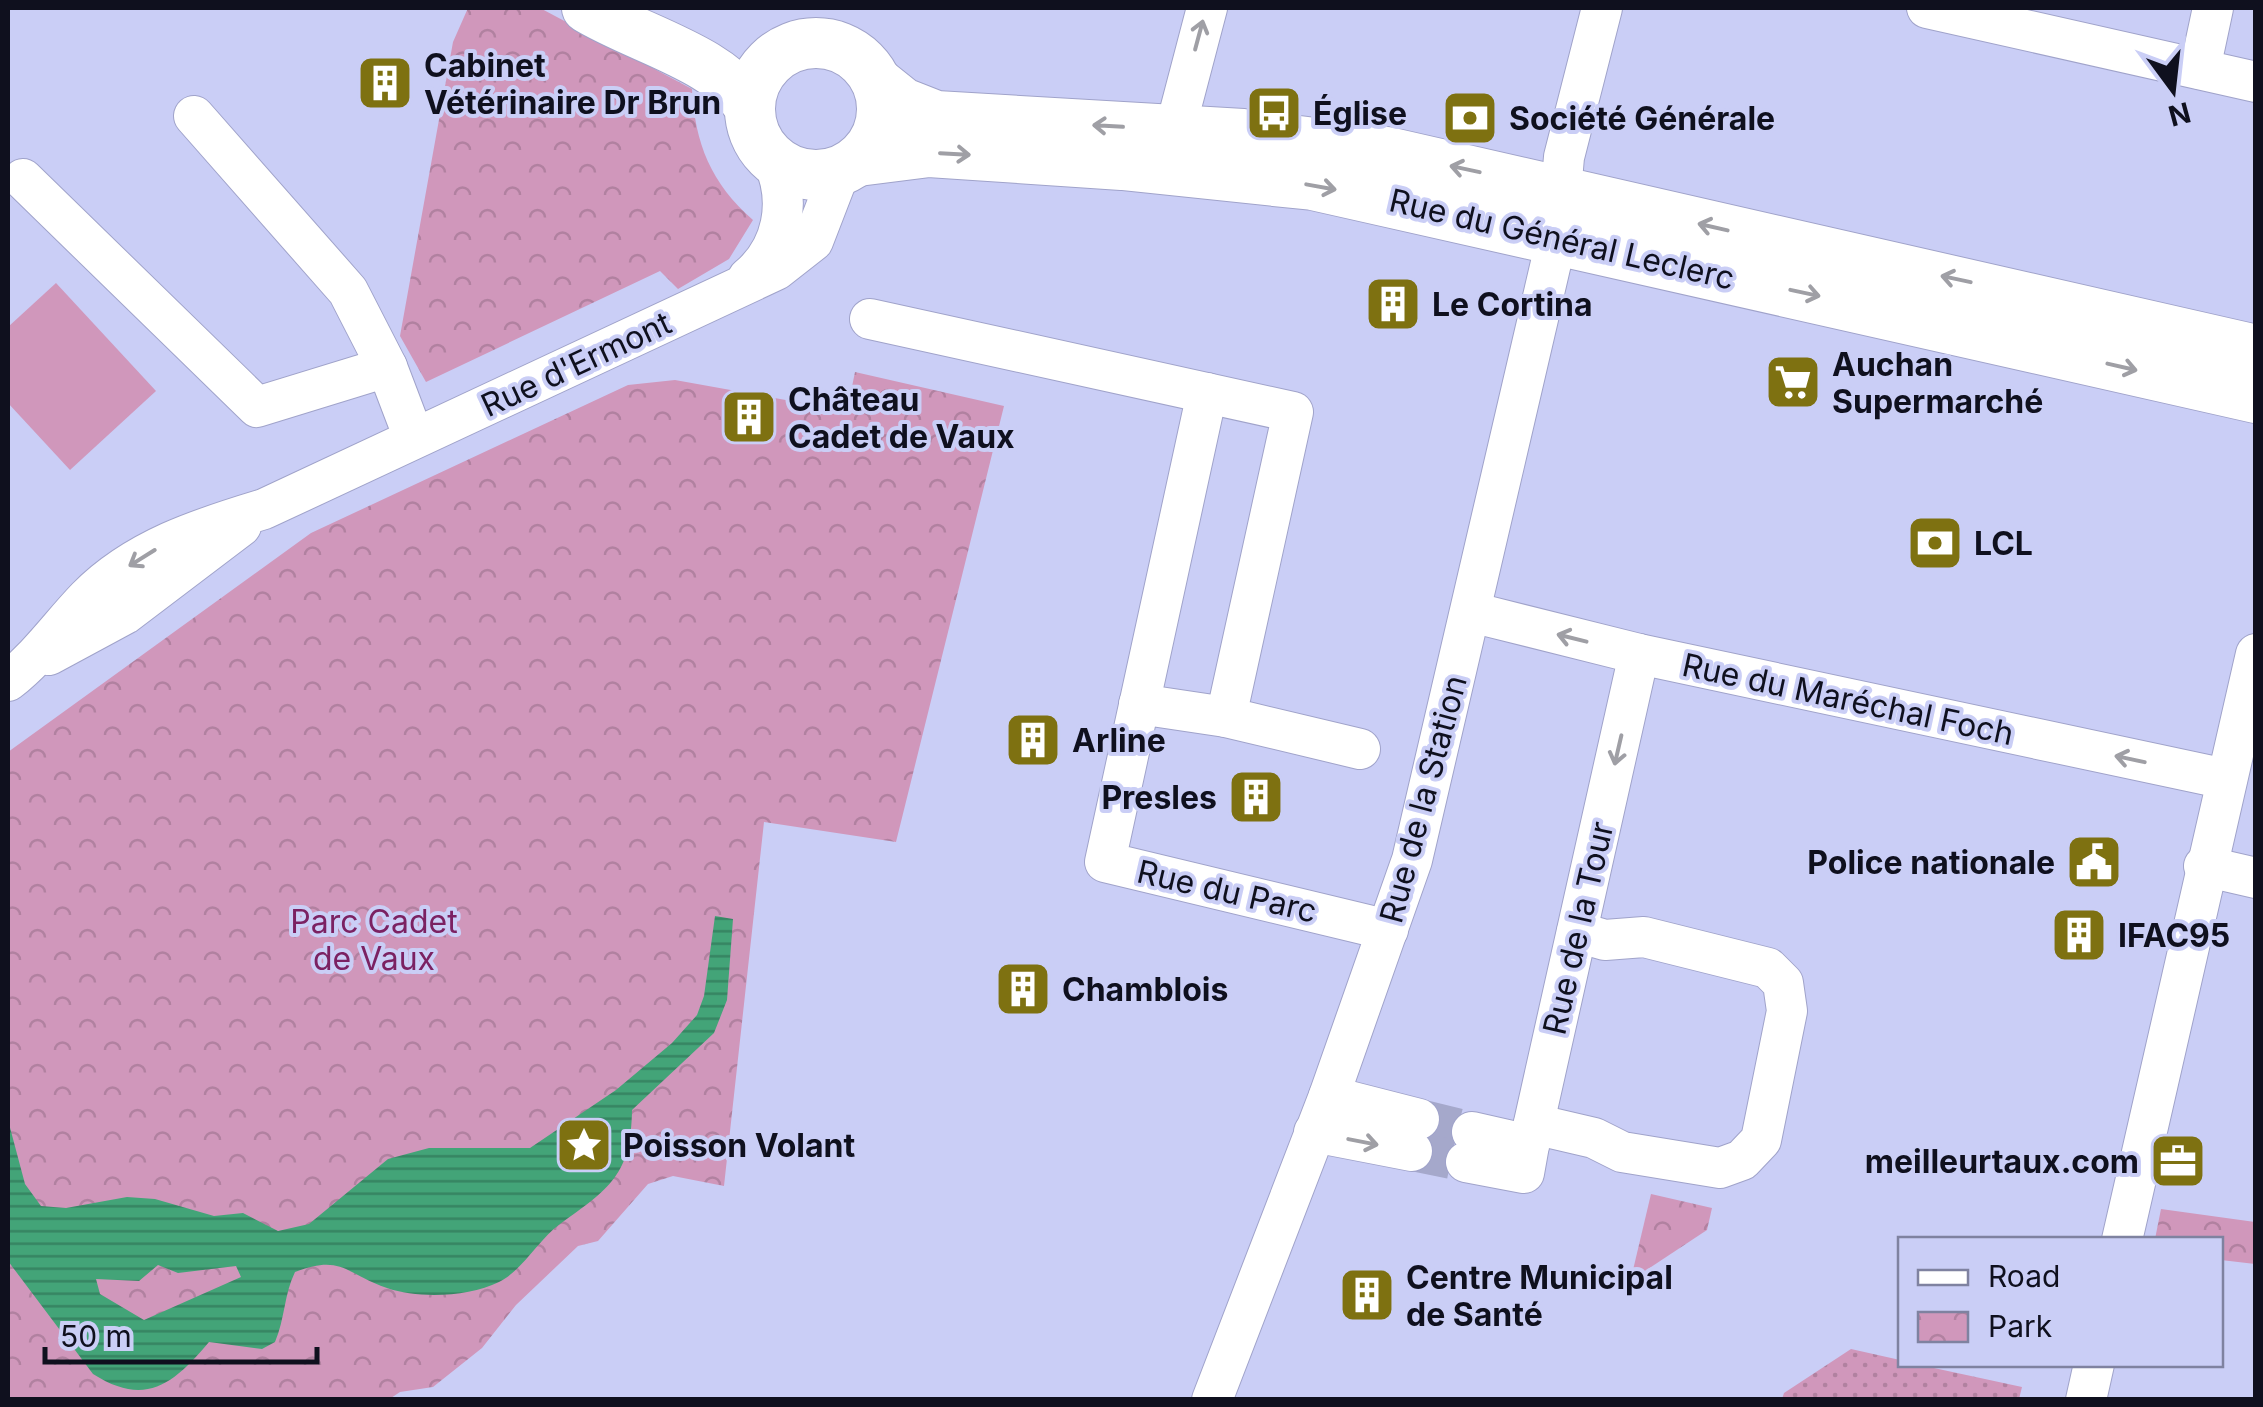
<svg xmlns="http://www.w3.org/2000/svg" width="2263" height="1407" font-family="Inter,sans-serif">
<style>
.grass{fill:url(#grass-dots)}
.park{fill:url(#park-crowns)}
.pitch{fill:#d097bb}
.water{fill:url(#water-rules);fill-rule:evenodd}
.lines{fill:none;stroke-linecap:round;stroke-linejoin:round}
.minor-tunnel{stroke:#a5a8cb;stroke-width:40;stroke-dasharray:40 20;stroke-linecap:butt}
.minor-casing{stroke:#a0a3ca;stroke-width:42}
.major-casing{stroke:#a0a3ca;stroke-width:52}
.minor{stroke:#fff;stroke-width:40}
.major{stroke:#fff;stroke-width:50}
.oneway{stroke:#9f9fa5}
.labels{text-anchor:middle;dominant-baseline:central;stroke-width:8;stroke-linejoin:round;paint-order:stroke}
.poi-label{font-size:32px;font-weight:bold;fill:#0f101e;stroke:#cacef6;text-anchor:start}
.street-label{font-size:32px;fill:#0f101e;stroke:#cacef6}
.park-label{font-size:32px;fill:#7b2162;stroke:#cacef6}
</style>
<defs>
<pattern id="grass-dots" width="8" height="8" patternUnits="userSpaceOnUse" patternTransform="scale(2.5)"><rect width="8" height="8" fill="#d097bb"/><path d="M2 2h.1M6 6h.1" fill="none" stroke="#b181a0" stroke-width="1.8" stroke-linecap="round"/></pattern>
<pattern id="park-crowns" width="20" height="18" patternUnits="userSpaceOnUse" patternTransform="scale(2.5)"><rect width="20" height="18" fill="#d097bb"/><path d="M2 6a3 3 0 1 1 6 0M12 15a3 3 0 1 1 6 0" fill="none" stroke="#b181a0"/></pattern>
<pattern id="water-rules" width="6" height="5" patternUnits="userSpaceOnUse" patternTransform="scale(2.5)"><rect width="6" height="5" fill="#43a478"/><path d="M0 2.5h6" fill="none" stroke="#368462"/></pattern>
</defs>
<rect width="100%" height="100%" fill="#cacef6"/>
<path class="grass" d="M1851,1349L1900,1360V1364L1920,1365L2022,1387L2019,1399H1782L1784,1393Z"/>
<g class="park">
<path d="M468,8H540L692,89C695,144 711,183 753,220L729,259L678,289L660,271L426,382L400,336L453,42Z"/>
<path d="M855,372L1004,406L896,842L764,822L724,1186L673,1176L648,1184L598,1241L578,1246L516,1305L482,1348L433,1387L400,1392L388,1400L8,1399V752L311,533L628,385L675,380L847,411Z"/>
<path d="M1651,1194L1712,1208L1707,1230L1642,1273L1633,1270Z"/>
<path d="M2161,1209L2255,1222V1264L2221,1260L2220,1240L2155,1239Z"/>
</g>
<path class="pitch" d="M56,283L156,391L70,470L8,403V327Z"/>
<path class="water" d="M715,916L733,919L727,1000L714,1033L632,1110C631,1175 610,1188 560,1224C538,1240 523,1270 499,1282C468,1297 419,1299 387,1288C346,1274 342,1254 295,1272C284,1294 285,1319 275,1342L262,1349L209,1342C173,1385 145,1407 93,1374L8,1261V1120L25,1184L41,1206L66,1208L127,1197L155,1199L214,1216L243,1213L278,1231L309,1224L388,1159L429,1148H530L616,1090L672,1043L697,1015L704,996ZM158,1265L178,1273L236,1266L241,1277L144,1320L100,1294L96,1279L139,1281Z"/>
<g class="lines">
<g class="minor-tunnel">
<path d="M1419,1119L1472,1132"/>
<path d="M1412,1151L1466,1162"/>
</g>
<g class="minor-casing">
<g id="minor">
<path d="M1927,8L2256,82"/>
<path d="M2200,69L2213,8"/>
<path d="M194,116L348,291L387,367L414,438"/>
<path d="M1175,130L1207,8"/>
<path d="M23,179L257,407L387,367"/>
<path d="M748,278C783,249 792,202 773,160"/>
<path d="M870,319L1293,412L1226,717L1360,749"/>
<path d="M1207,393L1105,862L1388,930"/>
<path d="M1471,612L1639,654L2226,779"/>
<path d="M49,655L125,614L241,526"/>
<path d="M8,681C39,657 60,626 87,598C135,549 201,528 264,509L776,270L813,241L840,171"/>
<path d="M1139,704L1226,717"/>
<path d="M2204,866L2256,878"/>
<path d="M1329,1096L1419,1119"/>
<path d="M1534,1124L1594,1138L1622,1152L1720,1168L1742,1160L1761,1140L1787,1011L1783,983L1768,968L1644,937L1605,940L1577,932"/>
<path d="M1314,1132L1412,1151"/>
<path d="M1472,1132L1529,1145L1639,654"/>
<path d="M1466,1162L1524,1173L1529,1145"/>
<path d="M2122,1240L2256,654"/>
<path d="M1212,1400L1329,1096L1412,860L1557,237L1564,157L1602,8"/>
<path d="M2086,1400L2094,1364"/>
</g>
</g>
<g class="major-casing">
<g id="major">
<path d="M587,8C638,39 721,58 750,108"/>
<circle cx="816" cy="109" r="66"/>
<path d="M878,83L903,103L936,116L1243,134L1387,152L2256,350"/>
<path d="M858,161L929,152L1122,165L1313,185L2256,398"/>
</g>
</g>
<use href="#minor" class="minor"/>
<use href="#major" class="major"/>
</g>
<defs><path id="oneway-shaft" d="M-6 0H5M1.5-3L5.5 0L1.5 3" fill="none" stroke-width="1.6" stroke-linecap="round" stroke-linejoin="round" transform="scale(2.5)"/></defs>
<g class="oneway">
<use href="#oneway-shaft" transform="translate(1199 35) rotate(-75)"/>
<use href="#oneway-shaft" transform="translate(1108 126) rotate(-177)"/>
<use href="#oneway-shaft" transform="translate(955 154) rotate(3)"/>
<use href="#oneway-shaft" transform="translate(1465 169) rotate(-168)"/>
<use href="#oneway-shaft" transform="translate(1321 187) rotate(10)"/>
<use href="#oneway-shaft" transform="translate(1713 227) rotate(-167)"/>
<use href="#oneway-shaft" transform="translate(1956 279) rotate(-168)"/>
<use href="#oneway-shaft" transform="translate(1805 293) rotate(12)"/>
<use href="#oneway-shaft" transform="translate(2122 367) rotate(13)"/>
<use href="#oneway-shaft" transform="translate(142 558) rotate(148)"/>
<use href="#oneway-shaft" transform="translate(1572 638) rotate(-166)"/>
<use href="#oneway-shaft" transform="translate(1618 750) rotate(103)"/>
<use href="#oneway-shaft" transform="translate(2130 759) rotate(-168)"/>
<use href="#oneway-shaft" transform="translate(1363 1142) rotate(11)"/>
</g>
<defs>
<g id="building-square" transform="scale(2.875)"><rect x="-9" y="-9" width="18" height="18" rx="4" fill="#7e7111" stroke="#cacef6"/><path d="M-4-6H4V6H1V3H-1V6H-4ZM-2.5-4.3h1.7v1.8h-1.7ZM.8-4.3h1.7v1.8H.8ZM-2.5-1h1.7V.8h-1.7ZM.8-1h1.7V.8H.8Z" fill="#fff"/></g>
<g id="bus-square" transform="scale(2.875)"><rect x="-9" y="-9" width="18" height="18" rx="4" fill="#7e7111" stroke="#cacef6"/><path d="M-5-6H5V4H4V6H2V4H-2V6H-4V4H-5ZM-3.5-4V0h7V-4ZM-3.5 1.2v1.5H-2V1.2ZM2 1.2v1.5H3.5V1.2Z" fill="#fff"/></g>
<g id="bank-square" transform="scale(2.875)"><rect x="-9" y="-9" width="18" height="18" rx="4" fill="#7e7111" stroke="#cacef6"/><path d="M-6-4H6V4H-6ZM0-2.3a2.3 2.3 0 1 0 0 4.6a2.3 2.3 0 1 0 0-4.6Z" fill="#fff"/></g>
<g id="supermarket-square" transform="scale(2.875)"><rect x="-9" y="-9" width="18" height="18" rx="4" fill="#7e7111" stroke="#cacef6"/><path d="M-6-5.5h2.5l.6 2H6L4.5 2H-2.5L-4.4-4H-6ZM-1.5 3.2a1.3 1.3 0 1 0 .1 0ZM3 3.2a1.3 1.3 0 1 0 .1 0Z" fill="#fff"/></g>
<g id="civic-square" transform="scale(2.875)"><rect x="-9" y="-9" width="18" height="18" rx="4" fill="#7e7111" stroke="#cacef6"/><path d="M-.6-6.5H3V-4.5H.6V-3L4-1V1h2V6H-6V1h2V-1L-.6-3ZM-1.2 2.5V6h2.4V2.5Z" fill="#fff"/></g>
<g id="sight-square" transform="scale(2.875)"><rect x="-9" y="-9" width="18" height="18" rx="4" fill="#7e7111" stroke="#cacef6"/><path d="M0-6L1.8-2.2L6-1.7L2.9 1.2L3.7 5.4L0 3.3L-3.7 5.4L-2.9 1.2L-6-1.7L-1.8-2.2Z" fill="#fff"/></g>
<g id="office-square" transform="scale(2.875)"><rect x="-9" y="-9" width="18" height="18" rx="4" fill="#7e7111" stroke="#cacef6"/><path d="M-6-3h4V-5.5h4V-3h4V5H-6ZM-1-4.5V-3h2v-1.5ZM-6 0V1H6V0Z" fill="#fff"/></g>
</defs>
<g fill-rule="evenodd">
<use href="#building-square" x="385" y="83"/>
<use href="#bus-square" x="1274" y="113"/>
<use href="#bank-square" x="1470" y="118"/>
<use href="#building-square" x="1393" y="304"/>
<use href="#supermarket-square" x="1793" y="382"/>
<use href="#building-square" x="749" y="417"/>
<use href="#bank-square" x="1935" y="543"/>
<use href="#building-square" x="1033" y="740"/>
<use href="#building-square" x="1256" y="797"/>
<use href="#civic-square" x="2094" y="862"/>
<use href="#building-square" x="2079" y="935"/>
<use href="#building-square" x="1023" y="989"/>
<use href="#sight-square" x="584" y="1145"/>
<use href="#office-square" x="2178" y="1161"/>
<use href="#building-square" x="1367" y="1295"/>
</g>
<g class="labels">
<g class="poi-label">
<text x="424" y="65">Cabinet<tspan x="424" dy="37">Vétérinaire Dr Brun</tspan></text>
<text x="1313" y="113">Église</text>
<text x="1509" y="118">Société Générale</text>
<text x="1432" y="304">Le Cortina</text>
<text x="1832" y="364">Auchan<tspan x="1832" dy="37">Supermarché</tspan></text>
<text x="788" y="399">Château<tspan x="788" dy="37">Cadet de Vaux</tspan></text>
<text x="1974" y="543">LCL</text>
<text x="1072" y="740">Arline</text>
<text x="1217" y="797" text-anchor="end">Presles</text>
<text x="2055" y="862" text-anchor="end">Police nationale</text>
<text x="2118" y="935">IFAC95</text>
<text x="1062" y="989">Chamblois</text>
<text x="623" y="1145">Poisson Volant</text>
<text x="2139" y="1161" text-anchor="end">meilleurtaux.com</text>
<text x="1406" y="1277">Centre Municipal<tspan x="1406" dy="37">de Santé</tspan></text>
</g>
<g class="street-label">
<text transform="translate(1562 239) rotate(13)">Rue du Général Leclerc</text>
<text transform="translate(576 364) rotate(-25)">Rue d'Ermont</text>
<text transform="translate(1848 699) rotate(12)">Rue du Maréchal Foch</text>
<text transform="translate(1423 799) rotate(-75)">Rue de la Station</text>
<text transform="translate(1227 891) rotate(13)">Rue du Parc</text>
<text transform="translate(1578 928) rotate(-77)">Rue de la Tour</text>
</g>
<g class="park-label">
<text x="374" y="921">Parc Cadet<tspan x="374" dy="37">de Vaux</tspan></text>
</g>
</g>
<rect width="2263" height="1407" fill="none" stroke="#0f101e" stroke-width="20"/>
<rect x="1898" y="1237" width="325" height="130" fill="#cacef6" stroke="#7f82a0" stroke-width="2.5"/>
<rect x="1918" y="1270" width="50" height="15" fill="#ffffff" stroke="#7f82a0" stroke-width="2.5"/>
<text x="1988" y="1287" font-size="30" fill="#0f101e">Road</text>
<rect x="1918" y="1312" width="50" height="30" fill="url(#park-crowns)" stroke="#7f82a0" stroke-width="2.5"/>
<text x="1988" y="1337" font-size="30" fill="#0f101e">Park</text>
<g transform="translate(2173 90) rotate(165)" stroke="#cacef6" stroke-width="8" paint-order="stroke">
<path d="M0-8L18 38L0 25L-18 38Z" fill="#0f101e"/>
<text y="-15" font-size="28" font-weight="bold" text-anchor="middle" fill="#0f101e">N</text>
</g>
<path d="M45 1347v15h272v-15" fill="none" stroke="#0f101e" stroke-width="5"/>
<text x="60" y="1347" font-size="30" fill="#0f101e" stroke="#cacef6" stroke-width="8" paint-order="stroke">50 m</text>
</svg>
